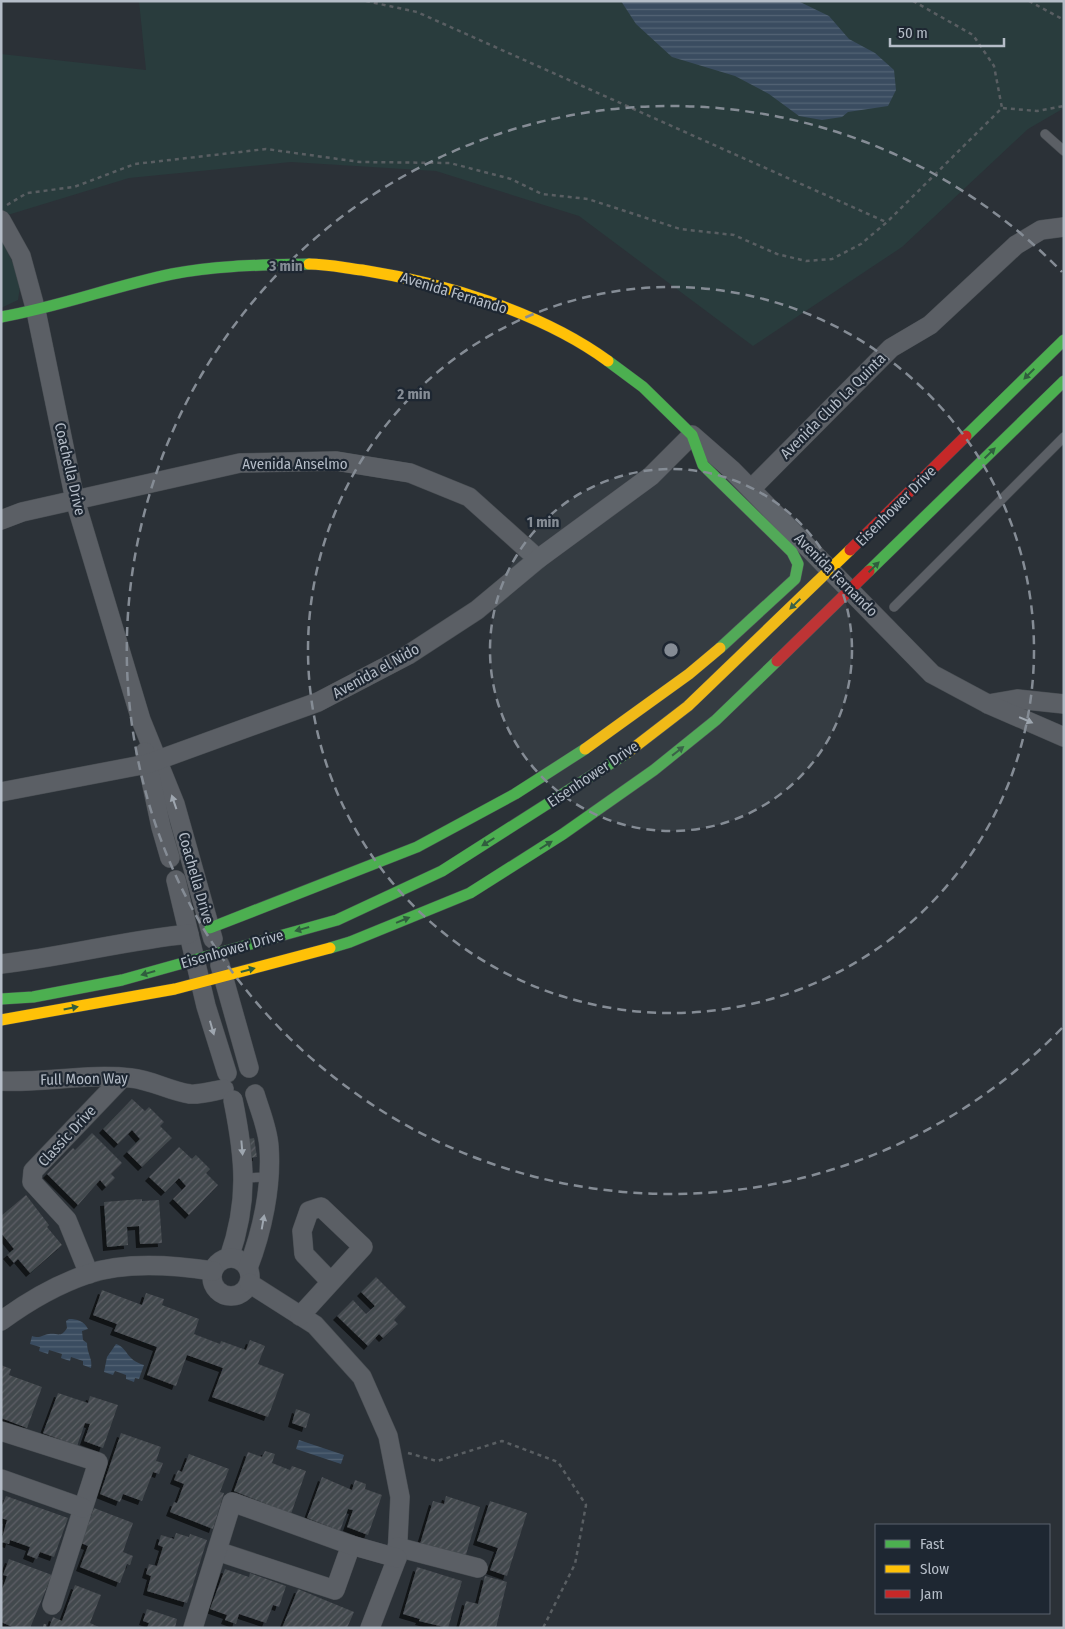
<svg xmlns="http://www.w3.org/2000/svg" width="1065" height="1629" font-family="'Fira Sans Condensed',sans-serif">
<style>
.grass{fill:#293c3d}
.water{fill:url(#water-rules)}
.building{fill:url(#building-hatch);filter:url(#shadow)}
.lines{fill:none;stroke-linecap:round;stroke-linejoin:round}
.lane-casing{stroke:#484d52;stroke-width:10}
.street-casing{stroke:#484d52;stroke-width:20}
.fast-casing{stroke:#484d52;stroke-width:12}
.slow-casing{stroke:#484d52;stroke-width:12}
.jam-casing{stroke:#484d52;stroke-width:12}
.path{stroke:#595e62;stroke-width:2.5;stroke-dasharray:4 4;stroke-linecap:butt}
.lane{stroke:#5b5f65;stroke-width:9}
.street{stroke:#5b5f65;stroke-width:19}
.fast{stroke:#4caf50;stroke-width:11}
.slow{stroke:#ffc107;stroke-width:11}
.jam{stroke:#c62828;stroke-width:11}
.oneway{fill:#305d3e}
.oneway2{fill:#9ea6af}
.ring{fill:none;stroke:#858c95;stroke-width:2.5;stroke-dasharray:9 6}
.labels{text-anchor:middle;dominant-baseline:central;stroke-width:4.5;stroke-linejoin:round;paint-order:stroke}
.street-label{font-size:15px;fill:#b5bdc8;stroke:#1e2732}
.centre{fill:#858c95;stroke:#1e2732;stroke-width:2.5}
.ring-label{font-size:15px;text-anchor:middle;font-weight:bold;fill:#858c95;stroke:#1e2732;stroke-width:4.5;stroke-linejoin:round;paint-order:stroke}
</style>
<defs>
<pattern id="water-rules" width="6" height="5" patternUnits="userSpaceOnUse" patternTransform="scale(1.25)"><rect width="6" height="5" fill="#3a4c60"/><path d="M0 2.5h6" fill="none" stroke="#546475"/></pattern>
<pattern id="building-hatch" width="6" height="6" patternUnits="userSpaceOnUse" patternTransform="scale(1.25)"><rect width="6" height="6" fill="#43484d"/><path d="M-1 1l2-2M0 6l6-6M5 7l2-2" fill="none" stroke="#5c6065"/></pattern>
<filter id="shadow"><feDropShadow dx="-4" dy="4" stdDeviation="0" flood-color="#0009"/></filter>
</defs>
<rect width="100%" height="100%" fill="#2b3137"/>
<g class="grass">
<path d="M139,1H1064V108L1028,129L902,247L753,346L579,216L436,171L291,162L129,178L1,217V54L146,70Z"/>
<path d="M1,238L21,280L18,300L1,308Z"/>
</g>
<g class="water">
<path d="M621,1H798L829,16L849,39L875,53L894,70L896,90L888,106L848,112L842,117L822,120L799,116L769,94L735,76L672,57L636,24Z"/>
<path d="M69,1319C77,1319 84,1321 88,1329L82,1331L83,1340L87,1343C87,1354 93,1359 91,1368L83,1365V1361L71,1357L70,1361L61,1358L62,1354L49,1350L48,1354L39,1351L40,1347L30,1344L32,1336C40,1339 42,1335 49,1334C58,1333 61,1338 67,1328L66,1321Z"/>
<path d="M116,1344C128,1348 126,1360 144,1365L139,1379L135,1378L134,1382L126,1379V1375L115,1371L113,1375L104,1372L107,1357Z"/>
<path d="M299,1440L344,1455L341,1464L296,1449Z"/>
</g>
<g class="building">
<path d="M132,1099L145,1111L149,1107L164,1122L160,1126L172,1138L142,1167L127,1152L140,1139L132,1130L118,1144L103,1129Z"/>
<path d="M92,1133L122,1163L111,1174L115,1178L106,1187L100,1180L78,1205L47,1174L73,1148L75,1150Z"/>
<path d="M254,1138L257,1157L247,1158L244,1140Z"/>
<path d="M179,1147L192,1159L196,1155L210,1169L206,1173L218,1185L189,1215L173,1199L186,1186L179,1178L165,1192L149,1177Z"/>
<path d="M26,1195L49,1225L47,1227L62,1245L30,1273L18,1259L14,1263L7,1255L14,1249L1,1233V1216Z"/>
<path d="M142,1199V1201L159,1200L162,1243L140,1244L139,1226L127,1227L128,1245L107,1247L104,1202Z"/>
<path d="M376,1277L406,1307L394,1320L398,1324L383,1338L379,1334L368,1346L337,1316L353,1300L366,1314L375,1306L361,1292Z"/>
<path d="M102,1290L142,1305L146,1293L164,1299L162,1305L199,1319L194,1334L220,1344L221,1341L246,1350L250,1340L265,1346L258,1364L284,1374L268,1417L212,1397L223,1368L187,1355L176,1386L147,1375L157,1347L114,1331L117,1324L93,1315Z"/>
<path d="M1,1365L11,1369L9,1375L42,1387L27,1428L1,1418Z"/>
<path d="M58,1393L88,1403L90,1396L118,1405L103,1448L84,1441L90,1424L85,1423L77,1446L43,1433Z"/>
<path d="M296,1409L310,1414L306,1428L292,1423Z"/>
<path d="M121,1433L161,1447L156,1461L163,1463L159,1474L153,1472L142,1501L123,1494L120,1502L100,1494Z"/>
<path d="M265,1451L275,1454L272,1463L290,1470L292,1466L306,1471L291,1514L234,1491L248,1452L262,1457Z"/>
<path d="M189,1454L229,1469L220,1492L224,1493L213,1529L170,1512L174,1502L177,1503L184,1484L174,1480L178,1470L182,1472Z"/>
<path d="M322,1477L352,1490L355,1480L366,1484L365,1489L382,1495L368,1535L347,1527L353,1510L348,1509L340,1531L307,1518Z"/>
<path d="M6,1496L68,1518L54,1557L40,1552L37,1559L27,1555L30,1547L10,1540L9,1544L1,1542L7,1520L1,1518V1508Z"/>
<path d="M446,1496L480,1507L465,1558L420,1544L433,1501L444,1504Z"/>
<path d="M490,1501L527,1513L507,1576L490,1570L498,1548L477,1541Z"/>
<path d="M94,1508L133,1523L123,1552L133,1556L130,1565L127,1564L120,1583L80,1567L88,1546L81,1543Z"/>
<path d="M176,1533L189,1537L190,1534L207,1540L187,1603L147,1591L151,1576L146,1574L149,1564L157,1566L163,1547L158,1545L161,1535L174,1539Z"/>
<path d="M9,1559L52,1575L30,1628H15L1,1622V1592L7,1576L3,1575Z"/>
<path d="M417,1567L462,1581L448,1628L419,1621L420,1619L403,1614Z"/>
<path d="M225,1569L249,1577L250,1573L286,1586L279,1607L273,1605L266,1623L239,1614L236,1624L225,1620L227,1615L210,1609Z"/>
<path d="M485,1576L507,1582L496,1628H459L466,1601L478,1604Z"/>
<path d="M75,1585L101,1595L90,1623L101,1628H49L53,1617L62,1621Z"/>
<path d="M298,1589L354,1612L347,1628H282Z"/>
<path d="M147,1609L177,1619L175,1628H147L149,1623L143,1621Z"/>
</g>
<g class="lines">
<g class="lane-casing">
<g id="lane">
<path d="M1045,134L1064,151"/>
<path d="M894,607L1064,437"/>
<path d="M244,1178L268,1177"/>
</g>
</g>
<g class="street-casing">
<g id="street">
<path d="M1,220L21,256L36,311L75,500L141,720L175,804L213,939"/>
<path d="M751,489L891,348L930,325L1016,245L1041,230L1064,227"/>
<path d="M1,520L22,512L240,463L336,461L410,473L469,497L538,559"/>
<path d="M988,704L1017,699L1064,704"/>
<path d="M145,752L161,827L170,858"/>
<path d="M1,792L147,764L318,702L408,655L477,610L538,559L651,476L692,435L732,470L932,674L988,704L1064,737"/>
<path d="M176,880L206,1006L227,1073"/>
<path d="M1,964C64,957 126,940 189,934"/>
<path d="M220,965L249,1068"/>
<path d="M1,1081C44,1083 88,1073 131,1078C152,1080 169,1091 190,1094C200,1095 213,1091 224,1089"/>
<path d="M229,1258C249,1201 245,1159 233,1100"/>
<circle cx="231" cy="1277" r="19"/>
<path d="M248,1268C262,1232 272,1186 269,1147C268,1129 260,1111 255,1094"/>
<path d="M89,1274L67,1220L32,1182L33,1171L122,1078"/>
<path d="M249,1283L315,1325L362,1377L388,1436L400,1497L397,1558L370,1628"/>
<path d="M300,1316L363,1247L321,1207L309,1211L302,1231L304,1254L331,1282"/>
<path d="M1,1321C27,1302 58,1284 88,1274C126,1261 174,1265 213,1271"/>
<path d="M1,1431L98,1462L52,1605"/>
<path d="M1,1479L83,1508"/>
<path d="M397,1547L478,1568"/>
<path d="M217,1551L335,1590L351,1545"/>
<path d="M193,1628L232,1502L351,1545L397,1558"/>
</g>
</g>
<g class="fast-casing">
<g id="fast">
<path d="M1,317C59,307 114,286 172,274C217,265 264,265 309,264"/>
<path d="M608,361L643,387L692,435L703,465L792,552L798,564L795,579L720,648"/>
<path d="M966,436L1064,340"/>
<path d="M869,571L1064,381"/>
<path d="M210,928L417,847L515,794L585,749"/>
<path d="M330,948L350,942L470,893L563,834L654,770L716,720L777,661"/>
<path d="M1,999L33,997L122,980L337,920L442,871L627,753"/>
</g>
</g>
<g class="slow-casing">
<g id="slow">
<path d="M309,264C327,264 345,268 362,270C444,283 541,312 608,361"/>
<path d="M585,749L689,674L720,648"/>
<path d="M627,753L688,706L850,550"/>
<path d="M1,1020L175,989L330,948"/>
</g>
</g>
<g class="jam-casing">
<g id="jam">
<path d="M850,550L966,436"/>
<path d="M777,661L869,571"/>
</g>
</g>
<g class="path">
<path d="M366,1L417,12L886,222"/>
<path d="M913,1L973,35L994,66L1002,108"/>
<path d="M1029,1L1064,20"/>
<path d="M7,205L27,193L74,187L135,164L266,149L360,162L450,163L511,179L542,194L588,199L680,229L734,235L777,254L806,261L832,259L861,244L887,222L1002,108L1037,111L1064,106"/>
<path d="M408,1453L437,1461L502,1441L558,1462L586,1505L575,1564L543,1628"/>
<path d="M44,1628L46,1621"/>
</g>
<use href="#lane" class="lane"/>
<use href="#street" class="street"/>
<use href="#fast" class="fast"/>
<use href="#slow" class="slow"/>
<use href="#jam" class="jam"/>
</g>
<defs><path id="oneway-solid" d="M-6-.8H1V-3.2L6.5 0L1 3.2V.8H-6Z" transform="scale(1.25)"/></defs>
<g class="oneway">
<use href="#oneway-solid" transform="translate(1029 374) rotate(135)"/>
<use href="#oneway-solid" transform="translate(990 453) rotate(-44)"/>
<use href="#oneway-solid" transform="translate(874 567) rotate(-44)"/>
<use href="#oneway-solid" transform="translate(795 604) rotate(136)"/>
<use href="#oneway-solid" transform="translate(678 751) rotate(-38)"/>
<use href="#oneway-solid" transform="translate(488 842) rotate(148)"/>
<use href="#oneway-solid" transform="translate(546 845) rotate(-32)"/>
<use href="#oneway-solid" transform="translate(403 920) rotate(-22)"/>
<use href="#oneway-solid" transform="translate(302 929) rotate(164)"/>
<use href="#oneway-solid" transform="translate(248 970) rotate(-15)"/>
<use href="#oneway-solid" transform="translate(148 973) rotate(164)"/>
<use href="#oneway-solid" transform="translate(71 1008) rotate(-11)"/>
</g>
<g class="oneway2">
<use href="#oneway-solid" transform="translate(1026 720) rotate(23)"/>
<use href="#oneway-solid" transform="translate(174 802) rotate(-109)"/>
<use href="#oneway-solid" transform="translate(212 1028) rotate(74)"/>
<use href="#oneway-solid" transform="translate(242 1148) rotate(85)"/>
<use href="#oneway-solid" transform="translate(263 1222) rotate(-80)"/>
</g>
<circle cx="671" cy="650" r="181" fill="#858c95" fill-opacity=".12"/>
<g class="ring">
<circle cx="671" cy="650" r="181"/>
<circle cx="671" cy="650" r="363"/>
<path d="M1062 1028A544 544 0 1 1 1062 272"/>
</g>
<g class="labels">
<g class="street-label">
<text transform="translate(454 293) rotate(17)">Avenida Fernando</text>
<text transform="translate(833 406) rotate(-45)">Avenida Club La Quinta</text>
<text x="295" y="464">Avenida Anselmo</text>
<text transform="translate(70 469) rotate(77)">Coachella Drive</text>
<text transform="translate(896 506) rotate(-45)">Eisenhower Drive</text>
<text transform="translate(836 575) rotate(45)">Avenida Fernando</text>
<text transform="translate(376 671) rotate(-29)">Avenida el Nido</text>
<text transform="translate(593 774) rotate(-34)">Eisenhower Drive</text>
<text transform="translate(196 878) rotate(74)">Coachella Drive</text>
<text transform="translate(232 949) rotate(-16)">Eisenhower Drive</text>
<text transform="translate(84 1079) rotate(-1)">Full Moon Way</text>
<text transform="translate(67 1136) rotate(-47)">Classic Drive</text>
</g>
</g>
<circle cx="671" cy="650" r="8" class="centre"/>
<g class="ring-label">
<text x="286" y="271">3 min</text>
<text x="414" y="399">2 min</text>
<text x="543" y="527">1 min</text>
</g>
<rect width="1065" height="1629" fill="none" stroke="#b5bdc8" stroke-width="5"/>
<rect x="875" y="1524" width="175" height="90" fill="#1e2732" stroke="#5a636e"/>
<rect x="885" y="1540" width="25" height="8" fill="#4caf50" stroke="#5a636e"/>
<text x="920" y="1549" font-size="15" fill="#b5bdc8">Fast</text>
<rect x="885" y="1565" width="25" height="8" fill="#ffc107" stroke="#5a636e"/>
<text x="920" y="1574" font-size="15" fill="#b5bdc8">Slow</text>
<rect x="885" y="1590" width="25" height="8" fill="#c62828" stroke="#5a636e"/>
<text x="920" y="1599" font-size="15" fill="#b5bdc8">Jam</text>
<path d="M890 38v8h114v-8" fill="none" stroke="#b5bdc8" stroke-width="2.5"/>
<text x="898" y="38" font-size="15" fill="#b5bdc8" stroke="#1e2732" stroke-width="4" paint-order="stroke">50 m</text>
</svg>
